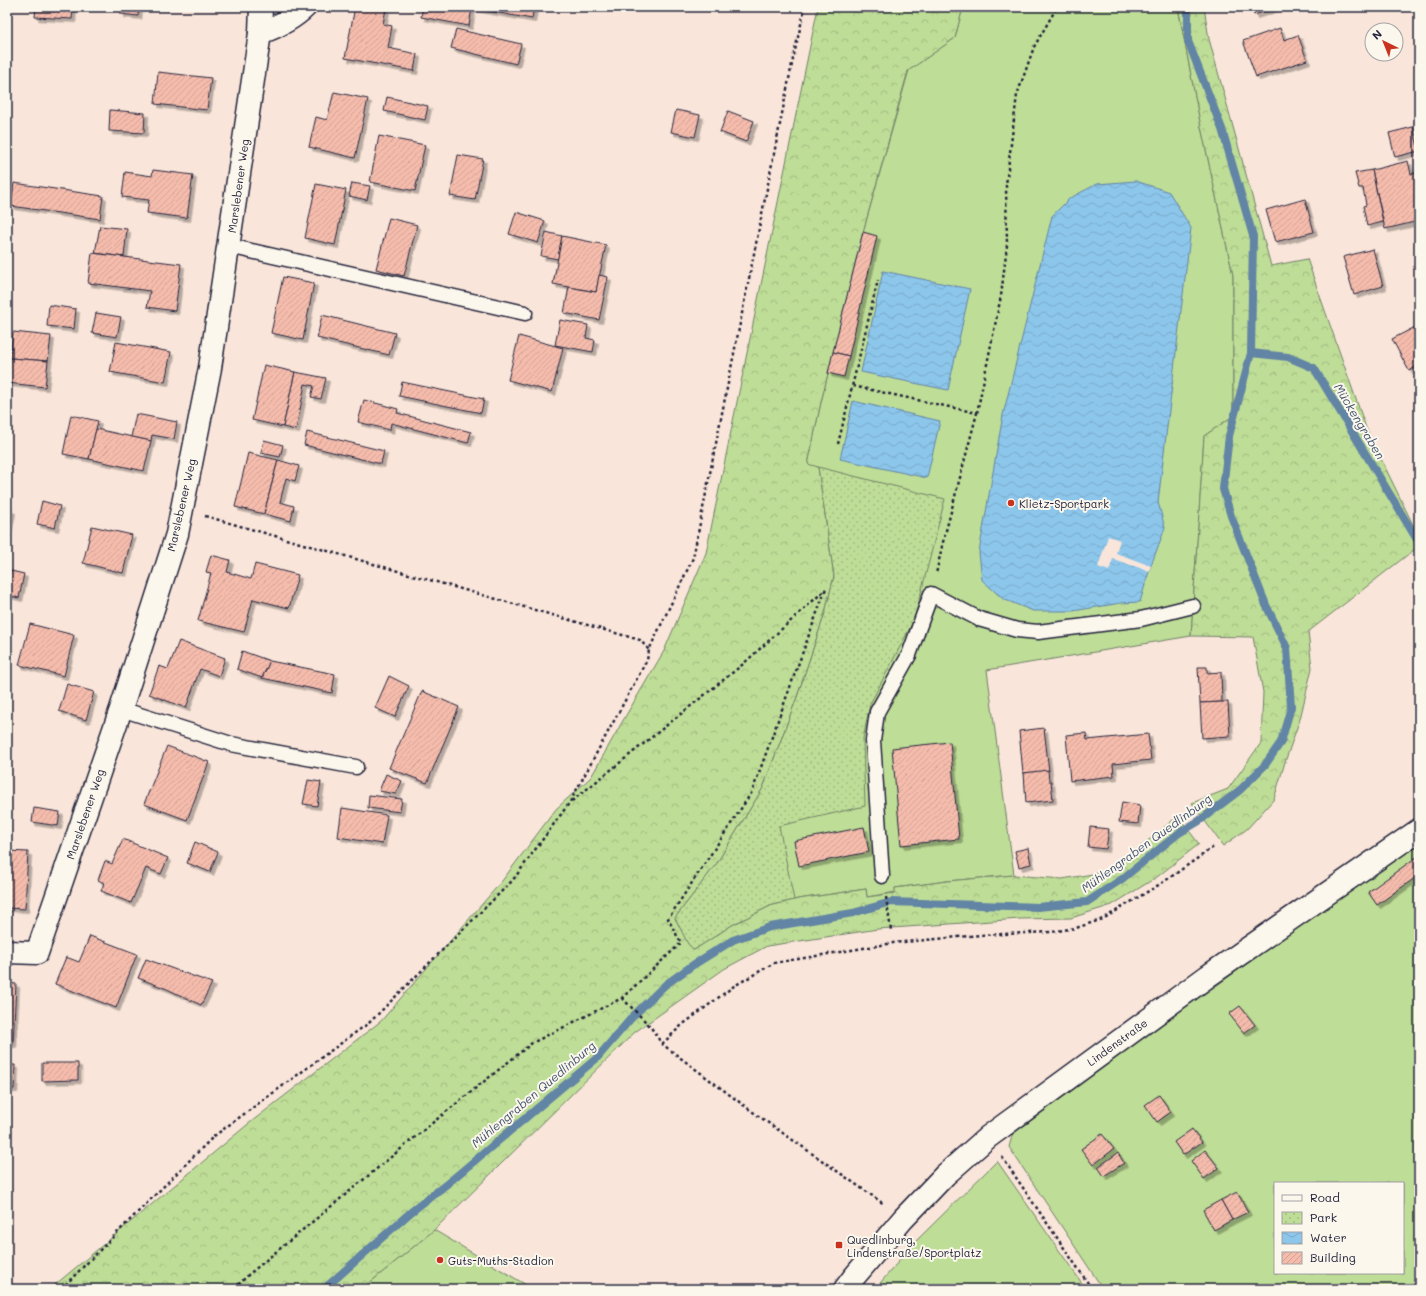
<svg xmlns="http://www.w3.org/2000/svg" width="1426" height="1296" font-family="Mali,sans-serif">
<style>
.green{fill:#bedd96;stroke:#708068;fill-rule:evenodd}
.forest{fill:url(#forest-crowns);stroke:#708068}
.park{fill:url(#park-dots);stroke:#708068}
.water{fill:url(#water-waves);stroke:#6284a5}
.pier{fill:#f9e5d9}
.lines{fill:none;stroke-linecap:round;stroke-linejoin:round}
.stream{stroke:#6284a5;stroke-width:8}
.building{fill:url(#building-hatch);stroke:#22223b;filter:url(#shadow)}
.service-casing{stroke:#22223b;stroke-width:17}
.minor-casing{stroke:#22223b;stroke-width:25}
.path{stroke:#22223b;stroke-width:2.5;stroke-dasharray:3 3;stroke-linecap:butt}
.service{stroke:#fbf7ec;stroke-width:14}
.minor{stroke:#fbf7ec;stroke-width:22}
.poi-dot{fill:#c8321e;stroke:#fbf7ec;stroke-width:1.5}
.labels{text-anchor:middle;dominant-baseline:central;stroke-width:4;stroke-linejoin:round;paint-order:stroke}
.street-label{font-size:11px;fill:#22223b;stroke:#fbf7ec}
.poi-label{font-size:11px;fill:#22223b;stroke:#fbf7ec;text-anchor:start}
.water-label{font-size:12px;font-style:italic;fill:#425370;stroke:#fbf7ec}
</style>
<defs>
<pattern id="forest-crowns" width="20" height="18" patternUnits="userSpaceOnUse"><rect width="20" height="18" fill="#bedd96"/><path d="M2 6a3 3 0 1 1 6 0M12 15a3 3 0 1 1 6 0" fill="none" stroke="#a3bd82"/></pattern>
<pattern id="park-dots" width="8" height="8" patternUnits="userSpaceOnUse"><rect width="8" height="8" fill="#bedd96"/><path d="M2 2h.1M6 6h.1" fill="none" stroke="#a3bd82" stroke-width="1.8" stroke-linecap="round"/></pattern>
<pattern id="water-waves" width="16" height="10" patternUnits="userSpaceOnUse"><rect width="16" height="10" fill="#8cc6eb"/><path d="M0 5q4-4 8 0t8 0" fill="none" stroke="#78aaca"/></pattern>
<pattern id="building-hatch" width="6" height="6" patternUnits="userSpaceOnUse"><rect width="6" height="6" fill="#f5bcac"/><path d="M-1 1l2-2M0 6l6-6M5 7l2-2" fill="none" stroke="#d2a195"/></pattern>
<filter id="shadow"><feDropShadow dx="3.5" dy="3.5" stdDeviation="0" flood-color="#0004"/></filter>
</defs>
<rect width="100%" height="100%" fill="#f9e5d9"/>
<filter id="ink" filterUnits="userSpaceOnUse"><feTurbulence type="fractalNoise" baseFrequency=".025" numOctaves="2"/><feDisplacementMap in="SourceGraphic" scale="8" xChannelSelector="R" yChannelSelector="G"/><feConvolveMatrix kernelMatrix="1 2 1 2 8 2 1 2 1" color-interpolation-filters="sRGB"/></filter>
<g filter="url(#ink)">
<g class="green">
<path d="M963,7H1178L1200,122L1233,275V416L1204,436L1191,636L987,670L1014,875L947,881L895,888L896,892L867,897L866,889L798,899L772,905L732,925L717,863L763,788L797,697L825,613L808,464L821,402L863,232L909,70L955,38Z"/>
<path d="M1419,842V1289H1103L1009,1147L1014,1129ZM1275,1183H1403V1273H1275Z"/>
<path d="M997,1161L1086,1289H875L916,1241Z"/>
<path d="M434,1230L533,1289H362Z"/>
</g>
<g class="forest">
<path d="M818,7H963L955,38L908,71L863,232L821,402L808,464L818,467L834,576L825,613L797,697L763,788L717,863L675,918L694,950L732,925L772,905L798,899L866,889L867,897L895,893V888L947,881L1014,875L1062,879L1111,871L1178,816L1199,844L1157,877L1112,905L1071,918L1020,919L878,929L767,946L724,969L635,1032L434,1230L362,1289H50L247,1125L381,1021L502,881L556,809L591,777L625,717L664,651L706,553Z"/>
<path d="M1178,7H1204L1209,39L1271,266L1307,259L1366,428L1419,537V546L1308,632L1312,668L1300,719L1285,762L1274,799L1247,829L1223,846L1192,803L1228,789L1261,743L1263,692L1253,637L1191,636L1204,436L1233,416V275L1200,122Z"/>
</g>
<path class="park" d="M818,467L945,499L914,620L870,704L863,739L865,806L779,826L794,900L772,905L732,925L694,950L688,944L675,918L717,863L763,788L797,697L825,613L834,576Z"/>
<g class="water">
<path d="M1136,181L1169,192L1191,228L1158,502L1165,528L1150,568L1140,602L1121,603L1073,611H1033L1003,599L982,580L979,552L1003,415L1052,216L1070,198L1097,184Z"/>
<path d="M883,271L970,289L948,390L861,372Z"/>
<path d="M853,401L940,421L927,478L840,459Z"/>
</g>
<path class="pier" d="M1108,536L1120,540L1116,553L1151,566L1149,571L1113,559L1109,571L1098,567Z"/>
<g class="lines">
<g class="stream">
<path d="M1251,353L1288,357L1314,368L1419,543"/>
<path d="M324,1289L411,1212L448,1183L597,1058L634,1015L665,985L693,965L733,940L770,927L853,913L891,902L1038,907L1087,902L1122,879L1179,833L1199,821L1240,790L1265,765L1281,742L1291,707L1287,648L1266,605L1231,516L1223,489L1229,436L1251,353L1253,236L1222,129L1188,41V7"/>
</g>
</g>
<g class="building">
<path d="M36,7H73L72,19L35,17Z"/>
<path d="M121,7H139L138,16L121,14Z"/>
<path d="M355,7H375L386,9L383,24L392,26L388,48L417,54L414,71L345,58Z"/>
<path d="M423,7H534L532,19L472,8L469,26L421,17Z"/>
<path d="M1252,7H1278L1254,15Z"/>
<path d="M1280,28L1284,40L1298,35L1307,60L1256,77L1243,41Z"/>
<path d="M456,29L521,44L516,64L451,48Z"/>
<path d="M158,72L211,78L207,110L155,104Z"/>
<path d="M334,92L368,99L355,158L309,147L316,117L327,120Z"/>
<path d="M387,97L428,106L425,120L384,111Z"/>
<path d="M110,110L145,113L144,133L109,131Z"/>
<path d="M676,110L700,115L695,137L671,132Z"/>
<path d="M728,111L754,121L746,142L720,132Z"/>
<path d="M1413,127L1419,151L1395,157L1389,133Z"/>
<path d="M379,136L425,145L415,191L370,182Z"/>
<path d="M458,155L483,159L475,200L450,196Z"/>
<path d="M1408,161L1411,174L1419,172V221L1385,229L1372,170Z"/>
<path d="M153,170L193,175L187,218L147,213L149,200L122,197L125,172L152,176Z"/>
<path d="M1372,170L1383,222L1367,226L1363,206L1366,205L1363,188H1359L1355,173Z"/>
<path d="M14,183L103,196L100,219L11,206Z"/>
<path d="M352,183L370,186L367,200L349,196Z"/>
<path d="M316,184L346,190L335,245L305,238Z"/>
<path d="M1305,199L1314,232L1275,242L1266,210Z"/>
<path d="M516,212L545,221L538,243L509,234Z"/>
<path d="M389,218L417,225L404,276L376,269Z"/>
<path d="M100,226L127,229L124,257L95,253Z"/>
<path d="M546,232L562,236L558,259L541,256Z"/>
<path d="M863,232L877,236L849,356L833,352Z"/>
<path d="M562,236L606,245L596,292L553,284Z"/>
<path d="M1373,249L1383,286L1354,295L1343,257Z"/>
<path d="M92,253L181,264L175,311L147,307L150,291L88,283Z"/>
<path d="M599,275L608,277L599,320L564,313L569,287L596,292Z"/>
<path d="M283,277L314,283L303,340L271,333Z"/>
<path d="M49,305L76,309L74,329L47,326Z"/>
<path d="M96,313L121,317L117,337L92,333Z"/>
<path d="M322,315L395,333L389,355L317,338Z"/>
<path d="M560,320L588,325L586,338L595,340L593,352L555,345Z"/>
<path d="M1419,325V365L1409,371L1392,339Z"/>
<path d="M13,332L51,336L48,361L10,358Z"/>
<path d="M519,336L563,348L552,392L508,380Z"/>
<path d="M116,342L171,352L165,382L110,372Z"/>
<path d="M833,352L849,356L844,377L828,373Z"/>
<path d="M10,358L48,361L45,387L7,383Z"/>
<path d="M264,365L295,372L283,427L252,420Z"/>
<path d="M295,372L326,378L321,399L311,397L314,386L305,384L296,430L283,427Z"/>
<path d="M402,382L484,399L481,413L399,396Z"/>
<path d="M364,400L398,409L397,413L471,432L468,443L391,423L390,430L358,422Z"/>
<path d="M136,414L177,422L174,439L152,435L151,441L131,437Z"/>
<path d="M71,415L98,421L89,459L63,454Z"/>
<path d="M96,429L151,441L144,471L89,459Z"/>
<path d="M307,432L384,451L381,464L304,445Z"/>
<path d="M264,440L283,445L280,457L261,453Z"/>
<path d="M248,453L278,460L264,514L235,507Z"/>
<path d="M278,460L299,466L295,481L286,478L280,502L294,506L291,521L264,514Z"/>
<path d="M42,501L60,506L55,528L37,524Z"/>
<path d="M7,509L12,510L7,535Z"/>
<path d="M92,526L132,535L123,573L83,563Z"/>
<path d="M211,555L230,560L227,572L251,579L255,564L298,575L289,608L253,599L244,632L198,621L211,573L206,572Z"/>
<path d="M7,570L24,574L19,598L7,595Z"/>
<path d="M30,624L74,635L64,676L19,665Z"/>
<path d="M179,641L225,658L219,676L200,669L186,708L149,694L159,666L168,669Z"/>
<path d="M242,651L270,661L262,678L237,669Z"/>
<path d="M270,661L335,674L332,693L262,678Z"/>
<path d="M1198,667H1207V673L1221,672L1222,702L1200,703Z"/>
<path d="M389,676L409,686L395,717L375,708Z"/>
<path d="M67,684L94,692L86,720L59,711Z"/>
<path d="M422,691L459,707L427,783L389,768Z"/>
<path d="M1222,702H1228L1230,736L1202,738L1200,703Z"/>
<path d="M1044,728L1049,771L1023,773L1019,731Z"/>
<path d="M1086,733L1087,740L1148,734L1151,760L1113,764L1114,776L1070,781L1066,735Z"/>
<path d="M950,742L959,839L901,845L892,748Z"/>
<path d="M167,746L209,762L187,820L144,804Z"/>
<path d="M1048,770L1049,781H1051L1053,800L1026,803L1024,773Z"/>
<path d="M386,774L402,781L396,794L379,791Z"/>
<path d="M308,780L321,782L317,806L303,804Z"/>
<path d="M369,795L402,799L400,812L368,808Z"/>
<path d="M1122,802L1140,805L1138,824L1119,822Z"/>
<path d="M34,808L60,812L58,826L32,822Z"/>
<path d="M342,808L387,815L382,844L338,837Z"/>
<path d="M864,827L869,852L799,866L794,841Z"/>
<path d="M1090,827L1109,829L1106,849L1088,847Z"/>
<path d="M123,839L168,858L161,874L146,868L131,903L101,891L104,883L98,880L105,861L112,864Z"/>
<path d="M195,842L218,852L210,872L187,863Z"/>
<path d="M1028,848L1031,864L1019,867L1015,851Z"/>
<path d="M7,851L28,852L25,909L7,908Z"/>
<path d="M1418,856L1419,875L1377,905L1368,892Z"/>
<path d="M90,936L137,954L116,1008L55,984L66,957L79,962Z"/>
<path d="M146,959L212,983L201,1005L167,989L138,978Z"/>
<path d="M7,983L16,984L13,1044H7Z"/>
<path d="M1240,1006L1255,1025L1244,1033L1229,1014Z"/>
<path d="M42,1063H78V1080L42,1081Z"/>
<path d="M7,1065H15L14,1089H7Z"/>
<path d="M1159,1095L1171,1112L1157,1122L1145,1105Z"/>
<path d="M1192,1129L1202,1142L1183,1155L1174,1142Z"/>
<path d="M1102,1134L1114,1149L1093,1165L1081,1149Z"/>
<path d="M1205,1150L1219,1168L1204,1179L1191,1161Z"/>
<path d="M1118,1153L1124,1163L1104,1176L1098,1167Z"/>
<path d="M1237,1192L1248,1212L1232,1220L1221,1200Z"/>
<path d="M1221,1200L1232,1220L1214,1230L1203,1210Z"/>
</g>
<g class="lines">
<g class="service-casing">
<g id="service">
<path d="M229,246L525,313"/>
<path d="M121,709L231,744L356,767"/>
<path d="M882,876L873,741L877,712L909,655L931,594L979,619L1017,630L1038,632L1141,619L1193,606"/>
</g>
</g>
<g class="minor-casing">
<g id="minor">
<path d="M260,33C277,27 292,20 305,7"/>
<path d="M7,952L37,953L121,709L177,534L210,368L260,33L261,7"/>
<path d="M845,1289L854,1277L903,1219L945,1175L988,1137L1208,976L1419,830"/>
</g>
</g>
<g class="path">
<path d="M853,386L977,413L943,542L936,574"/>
<path d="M977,413L1001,296L1007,245L1006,185L1017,95L1034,47L1057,7"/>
<path d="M838,444L878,280"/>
<path d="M205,516L640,640L649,650"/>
<path d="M572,801L742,665L826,589"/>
<path d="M886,897L891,930"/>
<path d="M622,998L650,1026L662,1044L750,1110L884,1204"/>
<path d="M662,1044L682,1025L734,986L774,963L893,943L980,935L1051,932L1076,928L1103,919L1165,881L1215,846"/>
<path d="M1002,1157L1092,1289"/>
<path d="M61,1289L214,1136L370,1022L513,880L570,802L647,660L649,650L693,558L793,59L805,7"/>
<path d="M234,1289L248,1275L431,1124L532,1043L622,998L681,943L668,919L752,792L826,588"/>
</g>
<use href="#service" class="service"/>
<use href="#minor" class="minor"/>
</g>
</g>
<g class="poi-dot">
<circle cx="1011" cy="503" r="4"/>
<rect x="835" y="1241" width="8" height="8" rx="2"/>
<circle cx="440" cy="1260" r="4"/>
</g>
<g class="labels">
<g class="street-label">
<text transform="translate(238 186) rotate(-82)">Marslebener Weg</text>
<text transform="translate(181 505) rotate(-77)">Marslebener Weg</text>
<text transform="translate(85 814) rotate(-71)">Marslebener Weg</text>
<text transform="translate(1117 1042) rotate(-36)">Lindenstraße</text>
</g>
<g class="poi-label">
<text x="1019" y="503">Klietz-Sportpark</text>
<text x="847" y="1239">Quedlinburg,<tspan x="847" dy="13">Lindenstraße/Sportplatz</tspan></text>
<text x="448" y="1260">Guts-Muths-Stadion</text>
</g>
<g class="water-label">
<text transform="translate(1360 421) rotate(59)">Mückengraben</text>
<text transform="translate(1146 843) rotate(-36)">Mühlengraben Quedlinburg</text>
<text transform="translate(533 1094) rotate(-40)">Mühlengraben Quedlinburg</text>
</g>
</g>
<rect width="1426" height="1296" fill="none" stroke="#fbf7ec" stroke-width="24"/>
<rect x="12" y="12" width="1402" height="1272" fill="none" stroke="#22223b" stroke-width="1.5" filter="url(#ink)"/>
<rect x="1274" y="1182" width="130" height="92" fill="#fbf7ec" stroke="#a4a2a5"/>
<rect x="1282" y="1195" width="20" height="6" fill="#fbf7ec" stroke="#a4a2a5"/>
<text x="1310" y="1202" font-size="12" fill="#22223b">Road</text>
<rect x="1282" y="1212" width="20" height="12" fill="url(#park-dots)" stroke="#a4a2a5"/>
<text x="1310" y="1222" font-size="12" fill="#22223b">Park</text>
<rect x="1282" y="1232" width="20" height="12" fill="url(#water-waves)" stroke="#a4a2a5"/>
<text x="1310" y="1242" font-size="12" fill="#22223b">Water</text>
<rect x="1282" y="1252" width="20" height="12" fill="url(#building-hatch)" stroke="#a4a2a5"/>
<text x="1310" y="1262" font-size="12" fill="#22223b">Building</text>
<g transform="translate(1384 42) rotate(317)"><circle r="19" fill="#fbf7ec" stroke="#a4a2a5"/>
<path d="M0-3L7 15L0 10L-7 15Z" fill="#c8321e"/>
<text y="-6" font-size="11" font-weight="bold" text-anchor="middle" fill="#22223b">N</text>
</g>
</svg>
